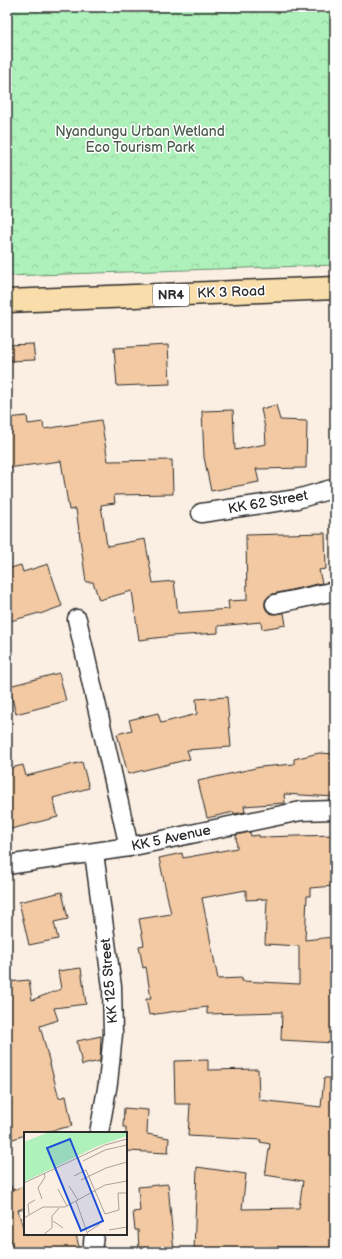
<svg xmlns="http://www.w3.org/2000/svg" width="342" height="1259" font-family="'Balsamiq Sans',sans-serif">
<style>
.park{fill:url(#park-crowns);stroke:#6c8e72}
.building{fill:#f2c9a2;stroke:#2b2b2b;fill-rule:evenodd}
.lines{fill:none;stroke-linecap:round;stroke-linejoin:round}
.minor-casing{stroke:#2b2b2b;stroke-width:21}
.trunk-casing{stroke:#2b2b2b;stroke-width:25}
.minor{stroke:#fff;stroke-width:18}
.trunk{stroke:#f9ddab;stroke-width:22}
.labels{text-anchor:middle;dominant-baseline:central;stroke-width:3;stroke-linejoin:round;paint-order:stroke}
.shield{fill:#fff;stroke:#6b6b6b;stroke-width:1}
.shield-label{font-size:13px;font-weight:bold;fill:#2b2b2b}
.park-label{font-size:14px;fill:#4c5c4f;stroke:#fff}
.street-label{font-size:14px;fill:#2b2b2b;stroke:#fff}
.inset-road{fill:none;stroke:#a8a199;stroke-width:1}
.view{fill:#1d4ed8;fill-opacity:0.15;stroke:#1d4ed8;stroke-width:2}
.inset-edge{fill:none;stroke:#2b2b2b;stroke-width:2}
</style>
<defs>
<pattern id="park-crowns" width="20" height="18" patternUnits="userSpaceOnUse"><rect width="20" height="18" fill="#aef1ba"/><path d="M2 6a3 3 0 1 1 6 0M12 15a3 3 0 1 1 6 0" fill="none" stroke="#96cfa0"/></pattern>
</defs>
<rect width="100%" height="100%" fill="#fbefe3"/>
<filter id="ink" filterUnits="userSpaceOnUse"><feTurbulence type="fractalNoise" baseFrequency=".025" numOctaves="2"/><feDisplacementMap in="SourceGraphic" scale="8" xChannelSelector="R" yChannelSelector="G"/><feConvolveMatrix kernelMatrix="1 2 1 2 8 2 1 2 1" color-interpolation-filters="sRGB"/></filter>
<g filter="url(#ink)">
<path class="park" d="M7,7H335V265L7,276Z"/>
<g class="building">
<path d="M33,344L35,360L7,361V345Z"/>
<path d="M168,345L170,384L117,386L114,348Z"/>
<path d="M276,405L280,420L307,421L306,468L256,469L259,482L211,491L204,457L202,411L233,410L235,450L266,444L265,428L261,409Z"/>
<path d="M27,416L28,424L43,422L44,429L101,420L108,461L172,460L173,494L114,495L115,503L101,505L107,546L145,539L153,583L174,581L178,613L229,609L228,601L247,600L246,535L325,533L326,569L319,570L322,583L273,594L268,597L265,601V607L267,611L272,614L284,613L286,625L262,629L261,622L218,626V633L172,636L139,640L132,591L99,600L93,582H86L76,509L69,510L61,461L7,468V418Z"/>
<path d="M48,564L62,606L40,614L39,613L7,622V569L21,565L23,572Z"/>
<path d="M59,673L66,701L16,714L9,686Z"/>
<path d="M227,697L231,747L187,750L190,759L128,774L117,734L132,730L129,720L158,713L161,723L197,714L196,699Z"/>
<path d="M319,753L335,754V797L284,794L285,803L244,806L245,812L234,814V812L207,818L198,781L260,767L294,764V759Z"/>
<path d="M82,762L89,788L53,798L58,817L7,830V769L23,765L26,776Z"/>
<path d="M250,832L251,836L259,835V837L335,835V886L310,888V896H307L305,940L333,937L335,956H330L331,988L334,989L332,1011H335V1043L281,1040L282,1012L207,1014V1007L149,1015L146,999H151L146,967L143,968L139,946L144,945L139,919L171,914L159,858L182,853L183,858L237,848L236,835ZM246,890V900L267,899L265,944L299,946V984L242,981V978L218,979L202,898Z"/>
<path d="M62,892L68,919L54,922L58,939L29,945L19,902Z"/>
<path d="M81,968L86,1004L54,1008L58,1020L40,1026L59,1098L66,1096L72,1126L40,1133H25V1135L7,1141V982L29,980L32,1000L61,989L58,971Z"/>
<path d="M101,1036L100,1061L82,1065L77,1041Z"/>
<path d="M208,1060V1070L258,1069L259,1100L321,1107L324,1078H335V1252H306L308,1247H266V1252H194L197,1167L246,1174L242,1209L299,1208L303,1181L265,1175L270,1144L260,1142L261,1140L188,1136L190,1104H175L174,1061Z"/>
<path d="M124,1108L148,1110L147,1134L169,1138L168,1153L126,1151V1127H123Z"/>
<path d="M168,1184L174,1252H139L138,1230H135L133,1212L140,1211L138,1187Z"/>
<path d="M7,1186H11L12,1190L25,1186V1208L18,1210L25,1234H76L80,1252H14L7,1228Z"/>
</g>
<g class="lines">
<g class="minor-casing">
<g id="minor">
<path d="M201,513L297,499L335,488"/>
<path d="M275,604L335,591"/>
<path d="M77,619L129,847"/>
<path d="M94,853L112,987L113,1034L108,1083L99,1133"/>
<path d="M7,865L129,847L301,811L335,810"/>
<path d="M92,1252L94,1234"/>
</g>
</g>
<g class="trunk-casing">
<path id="trunk" d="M7,301L335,288"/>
</g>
<use href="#minor" class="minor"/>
<use href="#trunk" class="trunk"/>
</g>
</g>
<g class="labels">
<rect class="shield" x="153" y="284" width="36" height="22" rx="3"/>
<g class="shield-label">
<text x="171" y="295">NR4</text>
</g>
<g class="park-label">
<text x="140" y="131">Nyandungu Urban Wetland<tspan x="140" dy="16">Eco Tourism Park</tspan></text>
</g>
<g class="street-label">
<text transform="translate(231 292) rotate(-2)">KK 3 Road</text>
<text transform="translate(268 502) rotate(-10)">KK 62 Street</text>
<text transform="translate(171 838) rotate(-12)">KK 5 Avenue</text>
<text transform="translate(109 981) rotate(-95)">KK 125 Street</text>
</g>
</g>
<g transform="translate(24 1132)">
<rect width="103" height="103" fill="#fbefe3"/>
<path d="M25,0H103V4L74,14L0,50V10Z" fill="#aef1ba"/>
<path class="inset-road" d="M59,29L81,18L103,13M50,44L62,38L81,82L95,78L94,61H103M57,48L82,36L103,30M0,51L81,13L103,7M45,54L54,68M34,57L43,74M18,67L14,56L21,45L20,41M52,69L64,103M5,82L4,72L11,68M0,86L19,75H41L81,53L103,49M29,89L39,96M85,98L103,95M64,100L76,92M19,103L28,96V84L35,76"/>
<path class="view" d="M46,7L79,89L57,99L23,16Z"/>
<rect width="103" height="103" class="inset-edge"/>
</g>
<rect width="342" height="1259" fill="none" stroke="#fff" stroke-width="24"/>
<rect x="12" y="12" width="318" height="1235" fill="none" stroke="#2b2b2b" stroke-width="1.5" filter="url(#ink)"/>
</svg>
